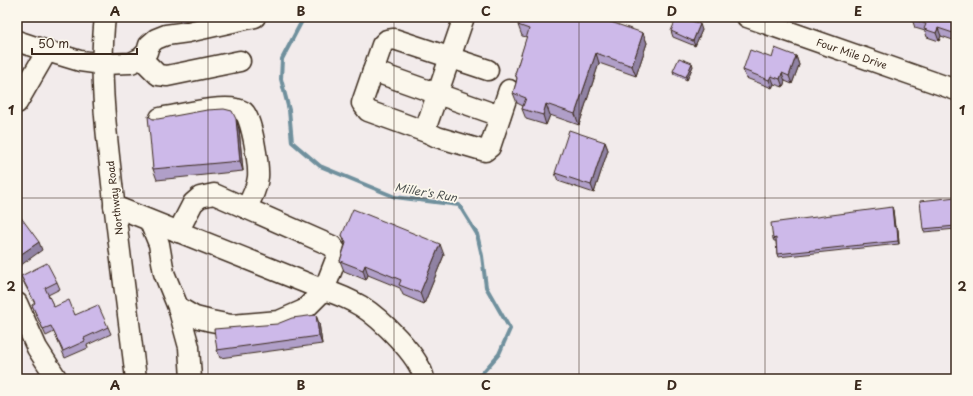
<svg xmlns="http://www.w3.org/2000/svg" width="973" height="396" font-family="'Playpen Sans',sans-serif">
<style>
.lines{fill:none;stroke-linecap:round;stroke-linejoin:round}
.stream{stroke:#6f909d;stroke-width:4}
.minor-casing{stroke:#3b2a1e;stroke-width:23}
.minor{stroke:#fbf7ec;stroke-width:20}
.wall{fill:#b09fc8;stroke:#3b2a1e}
.shaded-wall{fill:#9082a3;stroke:#3b2a1e}
.building{fill:#cdb9e9;stroke:#3b2a1e}
.grid{fill:none;stroke:#3b2a1e;stroke-width:1;stroke-opacity:0.55}
.labels{text-anchor:middle;dominant-baseline:central;stroke-width:3.5;stroke-linejoin:round;paint-order:stroke}
.street-label{font-size:10px;fill:#3b2a1e;stroke:#fbf7ec}
.water-label{font-size:11px;font-style:italic;fill:#505453;stroke:#fbf7ec}
.neatline{fill:none;stroke:#3b2a1e;stroke-width:1.5}
.grid-label{font-size:13px;text-anchor:middle;font-weight:bold;fill:#3b2a1e}
</style>
<rect width="100%" height="100%" fill="#f2ebeb"/>
<filter id="ink" filterUnits="userSpaceOnUse"><feTurbulence type="fractalNoise" baseFrequency=".025" numOctaves="2"/><feDisplacementMap in="SourceGraphic" scale="8" xChannelSelector="R" yChannelSelector="G"/><feConvolveMatrix kernelMatrix="1 2 1 2 8 2 1 2 1" color-interpolation-filters="sRGB"/></filter>
<g filter="url(#ink)">
<g class="lines">
<path class="stream" d="M304,17L282,59L281,79L289,110L292,142L320,166L395,197L459,205L477,234L482,256L486,287L510,329L499,354L477,379"/>
<g class="minor-casing">
<g id="minor">
<path d="M105,17C99,70 105,122 111,174C118,243 128,311 136,379"/>
<path d="M464,17L426,127L429,133L437,137L485,151L490,147L509,90"/>
<path d="M747,17L956,90"/>
<path d="M17,41L47,51L17,103"/>
<path d="M47,51L80,61L102,64L131,63L141,58L147,52L149,45L156,39L166,35L188,32L255,17"/>
<path d="M141,58L158,75L167,76L240,61"/>
<path d="M373,71L500,116"/>
<path d="M160,118C180,115 218,105 236,109C238,109 243,111 244,112C252,119 259,166 258,177C257,189 251,199 246,208"/>
<path d="M429,133L368,111L362,103L382,45L387,40L394,39L488,70"/>
<path d="M114,206L324,290L304,310L279,321L231,325L211,321L195,317L178,307L164,273L159,244L149,220"/>
<path d="M178,232L193,203L200,197L214,194L332,246L338,254L324,290C337,294 349,299 361,306C380,318 420,356 424,379"/>
<path d="M17,303L37,348L57,379"/>
<path d="M178,307L189,347L191,379"/>
</g>
</g>
<use href="#minor" class="minor"/>
</g>
<g class="wall">
<path d="M178,17H201L180,22Z"/>
<path d="M956,17V41L941,36L939,41L927,37L925,31L915,28L912,19Z"/>
<path d="M518,25L643,33L647,43L636,76L599,63L579,125L550,115L546,125L526,119L522,109L523,106L517,103L513,93L516,83L517,79L515,74L527,37L522,36Z"/>
<path d="M702,30L695,46L673,37L671,31Z"/>
<path d="M796,56L799,65L792,84L785,81L783,87L774,84L772,88L746,78L743,70L772,58Z"/>
<path d="M693,66L687,80L674,74L673,71Z"/>
<path d="M153,119L239,129L243,171L157,180L153,169Z"/>
<path d="M605,142L608,150L594,193L558,181L555,173Z"/>
<path d="M956,197V229L924,232L923,229Z"/>
<path d="M893,210L895,227H897L898,230L899,244L778,257L777,254L776,241H774L773,239Z"/>
<path d="M342,235L444,255L424,304L403,295L400,288L368,275L366,280L344,271L340,261L345,244Z"/>
<path d="M21,276L57,282L60,289L48,295L54,307L108,327L111,334L87,345L88,348L65,358L54,332L46,336L32,305L35,304L24,283Z"/>
<path d="M319,323L322,344L220,358L217,350Z"/>
</g>
<g class="shaded-wall">
<path d="M700,24L702,30L695,46L693,41Z"/>
<path d="M938,28L941,36L939,41L936,33Z"/>
<path d="M643,33L647,43L636,76L632,66Z"/>
<path d="M596,53L599,63L579,125L575,114Z"/>
<path d="M796,56L799,65L792,84L789,76Z"/>
<path d="M692,63L693,66L687,80L686,77Z"/>
<path d="M782,73L785,81L783,87L780,79Z"/>
<path d="M771,76L774,84L772,88L769,80Z"/>
<path d="M546,104L550,115L546,125L543,115Z"/>
<path d="M236,119L239,129L243,171L240,161Z"/>
<path d="M605,142L608,150L594,193L591,185Z"/>
<path d="M892,207L893,210L895,230L894,227Z"/>
<path d="M897,227L898,230L899,244L898,241Z"/>
<path d="M39,242L42,250L17,268V257Z"/>
<path d="M440,244L444,255L424,304L420,293Z"/>
<path d="M365,265L368,275L366,280L363,270Z"/>
<path d="M316,315L319,323L322,344L319,336Z"/>
</g>
<g class="building">
<path d="M521,17H596L643,33L632,66L596,53L575,114L546,104L543,115L522,109L526,98L513,93L516,83L517,78L515,74L529,29L518,25Z"/>
<path d="M677,17H682L700,24L693,41L671,31Z"/>
<path d="M913,17H956V34L938,28L936,33L924,29L926,24L912,19Z"/>
<path d="M775,48L796,56L789,76L782,73L780,79L771,76L769,80L743,70L750,50L772,58Z"/>
<path d="M679,58L692,63L686,77L673,71Z"/>
<path d="M224,109L232,111L236,119L240,161L153,169L148,116L153,119H158L207,110Z"/>
<path d="M569,130L605,142L591,185L555,173Z"/>
<path d="M956,197V226L923,229L920,201Z"/>
<path d="M892,207L894,227H897L898,241L777,254L776,238L773,239L771,223Z"/>
<path d="M353,209L440,244L420,293L399,285L401,280L365,265L363,270L340,261L346,243L342,235Z"/>
<path d="M17,212L39,242L17,257Z"/>
<path d="M47,263L57,282L45,288L54,307L69,300L75,315L98,305L108,327L84,338L85,341L63,351L51,326L43,329L32,305L35,303L21,276Z"/>
<path d="M316,315L319,336L217,350L214,329L277,324L292,318Z"/>
</g>
</g>
<path class="grid" d="M208,17V379M394,17V379M579,17V379M765,17V379M17,198H956"/>
<g class="labels">
<g class="street-label">
<text transform="translate(852 53) rotate(19)">Four Mile Drive</text>
<text transform="translate(114 198) rotate(-97)">Northway Road</text>
</g>
<g class="water-label">
<text transform="translate(426 192) rotate(10)">Miller's Run</text>
</g>
</g>
<rect width="973" height="396" fill="none" stroke="#fbf7ec" stroke-width="44"/>
<path d="M32 48v6h105v-6" fill="none" stroke="#3b2a1e" stroke-width="2"/>
<text x="38" y="48" font-size="12" fill="#3b2a1e" stroke="#fbf7ec" stroke-width="3" paint-order="stroke">50 m</text>
<rect x="22" y="22" width="929" height="352" class="neatline"/>
<g class="grid-label">
<text x="115" y="16">A</text>
<text x="301" y="16">B</text>
<text x="486" y="16">C</text>
<text x="672" y="16">D</text>
<text x="858" y="16">E</text>
<text x="11" y="115">1</text>
<text x="962" y="115">1</text>
<text x="11" y="291">2</text>
<text x="962" y="291">2</text>
<text x="115" y="390">A</text>
<text x="301" y="390">B</text>
<text x="486" y="390">C</text>
<text x="672" y="390">D</text>
<text x="858" y="390">E</text>
</g>
</svg>
